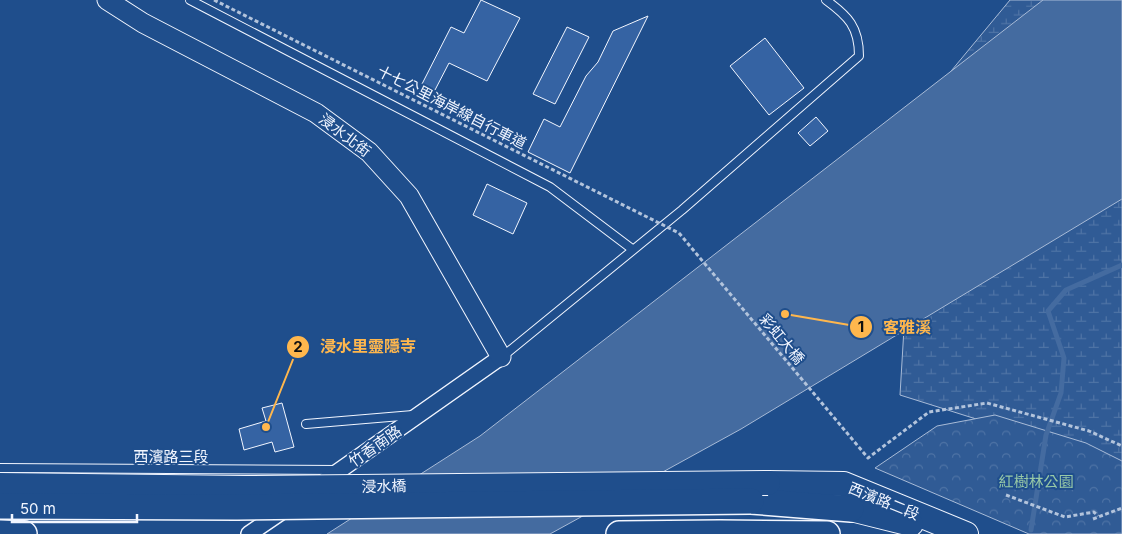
<svg xmlns="http://www.w3.org/2000/svg" width="1122" height="534" font-family="Inter,'Noto Sans TC',sans-serif">
<style>
.wetland{fill:url(#wetland-marsh);stroke:#a8bbd7}
.park{fill:url(#park-crowns);stroke:#a8bbd7}
.water{fill:#446ba0;stroke:#a8bbd7}
.lines{fill:none;stroke-linecap:round;stroke-linejoin:round}
.stream{stroke:#446ba0;stroke-width:5}
.building{fill:#3563a3;stroke:#f2f6ff}
.service-casing{stroke:#f2f6ff;stroke-width:10}
.minor-casing{stroke:#f2f6ff;stroke-width:18}
.tertiary-casing{stroke:#f2f6ff;stroke-width:21}
.primary-casing{stroke:#f2f6ff;stroke-width:26}
.trunk-casing{stroke:#f2f6ff;stroke-width:28}
.path{stroke:#b3c4dc;stroke-width:3;stroke-dasharray:4 2.5;stroke-linecap:butt}
.service{stroke:#1f4e8c;stroke-width:8}
.minor{stroke:#1f4e8c;stroke-width:15}
.tertiary{stroke:#1f4e8c;stroke-width:19}
.primary{stroke:#1f4e8c;stroke-width:24}
.trunk{stroke:#1f4e8c;stroke-width:25}
.primary-bridge-casing{stroke:#f2f6ff;stroke-width:26;stroke-linecap:butt}
.trunk-bridge-casing{stroke:#f2f6ff;stroke-width:28;stroke-linecap:butt}
.path-bridge{stroke:#b3c4dc;stroke-width:3;stroke-dasharray:4 2.5;stroke-linecap:butt}
.primary-bridge{stroke:#1f4e8c;stroke-width:24}
.trunk-bridge{stroke:#1f4e8c;stroke-width:25}
.labels{text-anchor:middle;dominant-baseline:central;stroke-width:4;stroke-linejoin:round;paint-order:stroke}
.street-label{font-size:15px;fill:#f2f6ff;stroke:#1f4e8c}
.park-label{font-size:15px;fill:#97c8a6;stroke:#1f4e8c}
.leader{fill:none;stroke:#ffb74d;stroke-width:2}
.callout-dot{fill:#ffb74d;stroke:#1f4e8c;stroke-width:2}
.mark-label{font-size:15px;text-anchor:middle;font-weight:bold;fill:#111}
.callout-label{font-size:16px;text-anchor:middle;font-weight:bold;fill:#ffb74d;stroke:#1f4e8c;stroke-width:4;stroke-linejoin:round;paint-order:stroke}
</style>
<defs>
<pattern id="wetland-marsh" width="20" height="14" patternUnits="userSpaceOnUse" patternTransform="scale(1.25)"><rect width="20" height="14" fill="#305b95"/><path d="M1 5h8M5 5V1M11 12h8M15 12V8" fill="none" stroke="#4e73a5"/></pattern>
<pattern id="park-crowns" width="20" height="18" patternUnits="userSpaceOnUse" patternTransform="scale(1.25)"><rect width="20" height="18" fill="#305b95"/><path d="M2 6a3 3 0 1 1 6 0M12 15a3 3 0 1 1 6 0" fill="none" stroke="#4e73a5"/></pattern>
</defs>
<rect width="100%" height="100%" fill="#1f4e8c"/>
<path class="wetland" d="M1010,0H1122V465L900,395L908,261L942,82Z"/>
<path class="park" d="M995,415L1086,443L1122,461V534H1029L875,468L937,426Z"/>
<path class="water" d="M1043,0H1122V199L741,429L550,534H327L480,436Z"/>
<g class="lines">
<path class="stream" d="M1031,530L1046,435L1061,393L1064,358L1048,311L1066,290L1122,265"/>
</g>
<g class="building">
<path d="M481,0L520,18L487,81L449,63L435,90L422,84L451,27L464,33Z"/>
<path d="M648,16L570,173L528,152L544,119L560,127L586,76L598,62L613,31Z"/>
<path d="M567,27L589,37L555,104L533,94Z"/>
<path d="M765,38L804,88L769,115L730,66Z"/>
<path d="M816,117L828,131L810,146L798,133Z"/>
<path d="M487,184L527,203L513,234L473,215Z"/>
<path d="M282,403L294,447L275,452L272,442L244,450L239,429L266,421L262,408Z"/>
</g>
<g class="lines">
<g class="service-casing">
<g id="service">
<path d="M190,0L550,187L632,249"/>
<path d="M502,357L682,210L859,56C859,27 848,16 826,0"/>
<path d="M306,424L413,415"/>
<path d="M0,468L337,470"/>
</g>
</g>
<g class="minor-casing">
<g id="minor">
<path d="M316,487L501,357"/>
<path d="M249,534L287,508"/>
</g>
</g>
<g class="tertiary-casing">
<path id="tertiary" d="M107,0L143,23L316,113L369,152L409,196L501,357"/>
</g>
<g class="primary-casing">
<g id="primary">
<path d="M768,483L844,484L966,534"/>
<path d="M851,509L911,524"/>
</g>
</g>
<g class="trunk-casing">
<g id="trunk">
<path d="M751,501L851,509"/>
<path d="M0,533L24,534"/>
<path d="M619,534L720,533L827,534"/>
</g>
</g>
<g class="path">
<path d="M679,233L868,458L929,412L987,403L1089,431L1122,446"/>
<path d="M1006,495L1065,517L1094,512L1098,516"/>
<path d="M1093,519L1122,508"/>
</g>
<use href="#service" class="service"/>
<use href="#minor" class="minor"/>
<use href="#tertiary" class="tertiary"/>
<use href="#primary" class="primary"/>
<use href="#trunk" class="trunk"/>
<g class="primary-bridge-casing">
<path id="primary-bridge" d="M0,485L245,488L768,483"/>
</g>
<g class="trunk-bridge-casing">
<path id="trunk-bridge" d="M0,506L237,507L751,501"/>
</g>
<path class="path-bridge" d="M214,0L679,233"/>
<use href="#primary-bridge" class="primary-bridge"/>
<use href="#trunk-bridge" class="trunk-bridge"/>
</g>
<g class="labels">
<g class="street-label">
<text transform="translate(452 107) rotate(27)">十七公里海岸線自行車道</text>
<text transform="translate(345 135) rotate(37)">浸水北街</text>
<text transform="translate(782 339) rotate(50)">彩虹大橋</text>
<text transform="translate(375 446) rotate(-35)">竹香南路</text>
<text x="171" y="456">西濱路三段</text>
<text transform="translate(384 486) rotate(-1)">浸水橋</text>
<text transform="translate(884 501) rotate(22)">西濱路二段</text>
</g>
<g class="park-label">
<text x="1036" y="481">紅樹林公園</text>
</g>
</g>
<path class="leader" d="M785 314L861 327M266 427L298 347"/>
<g class="callout-dot">
<circle cx="785" cy="314" r="5"/>
<circle cx="266" cy="427" r="5"/>
<circle cx="861" cy="327" r="12"/>
<circle cx="298" cy="347" r="12"/>
</g>
<g class="mark-label">
<text x="861" y="332">1</text>
<text x="298" y="352">2</text>
</g>
<g class="callout-label">
<text x="907" y="333">客雅溪</text>
<text x="368" y="352">浸水里靈隱寺</text>
</g>
<path d="M12 514v8h125v-8" fill="none" stroke="#f2f6ff" stroke-width="2.5"/>
<text x="20" y="514" font-size="15" fill="#f2f6ff" stroke="#1f4e8c" stroke-width="4" paint-order="stroke">50 m</text>
</svg>
